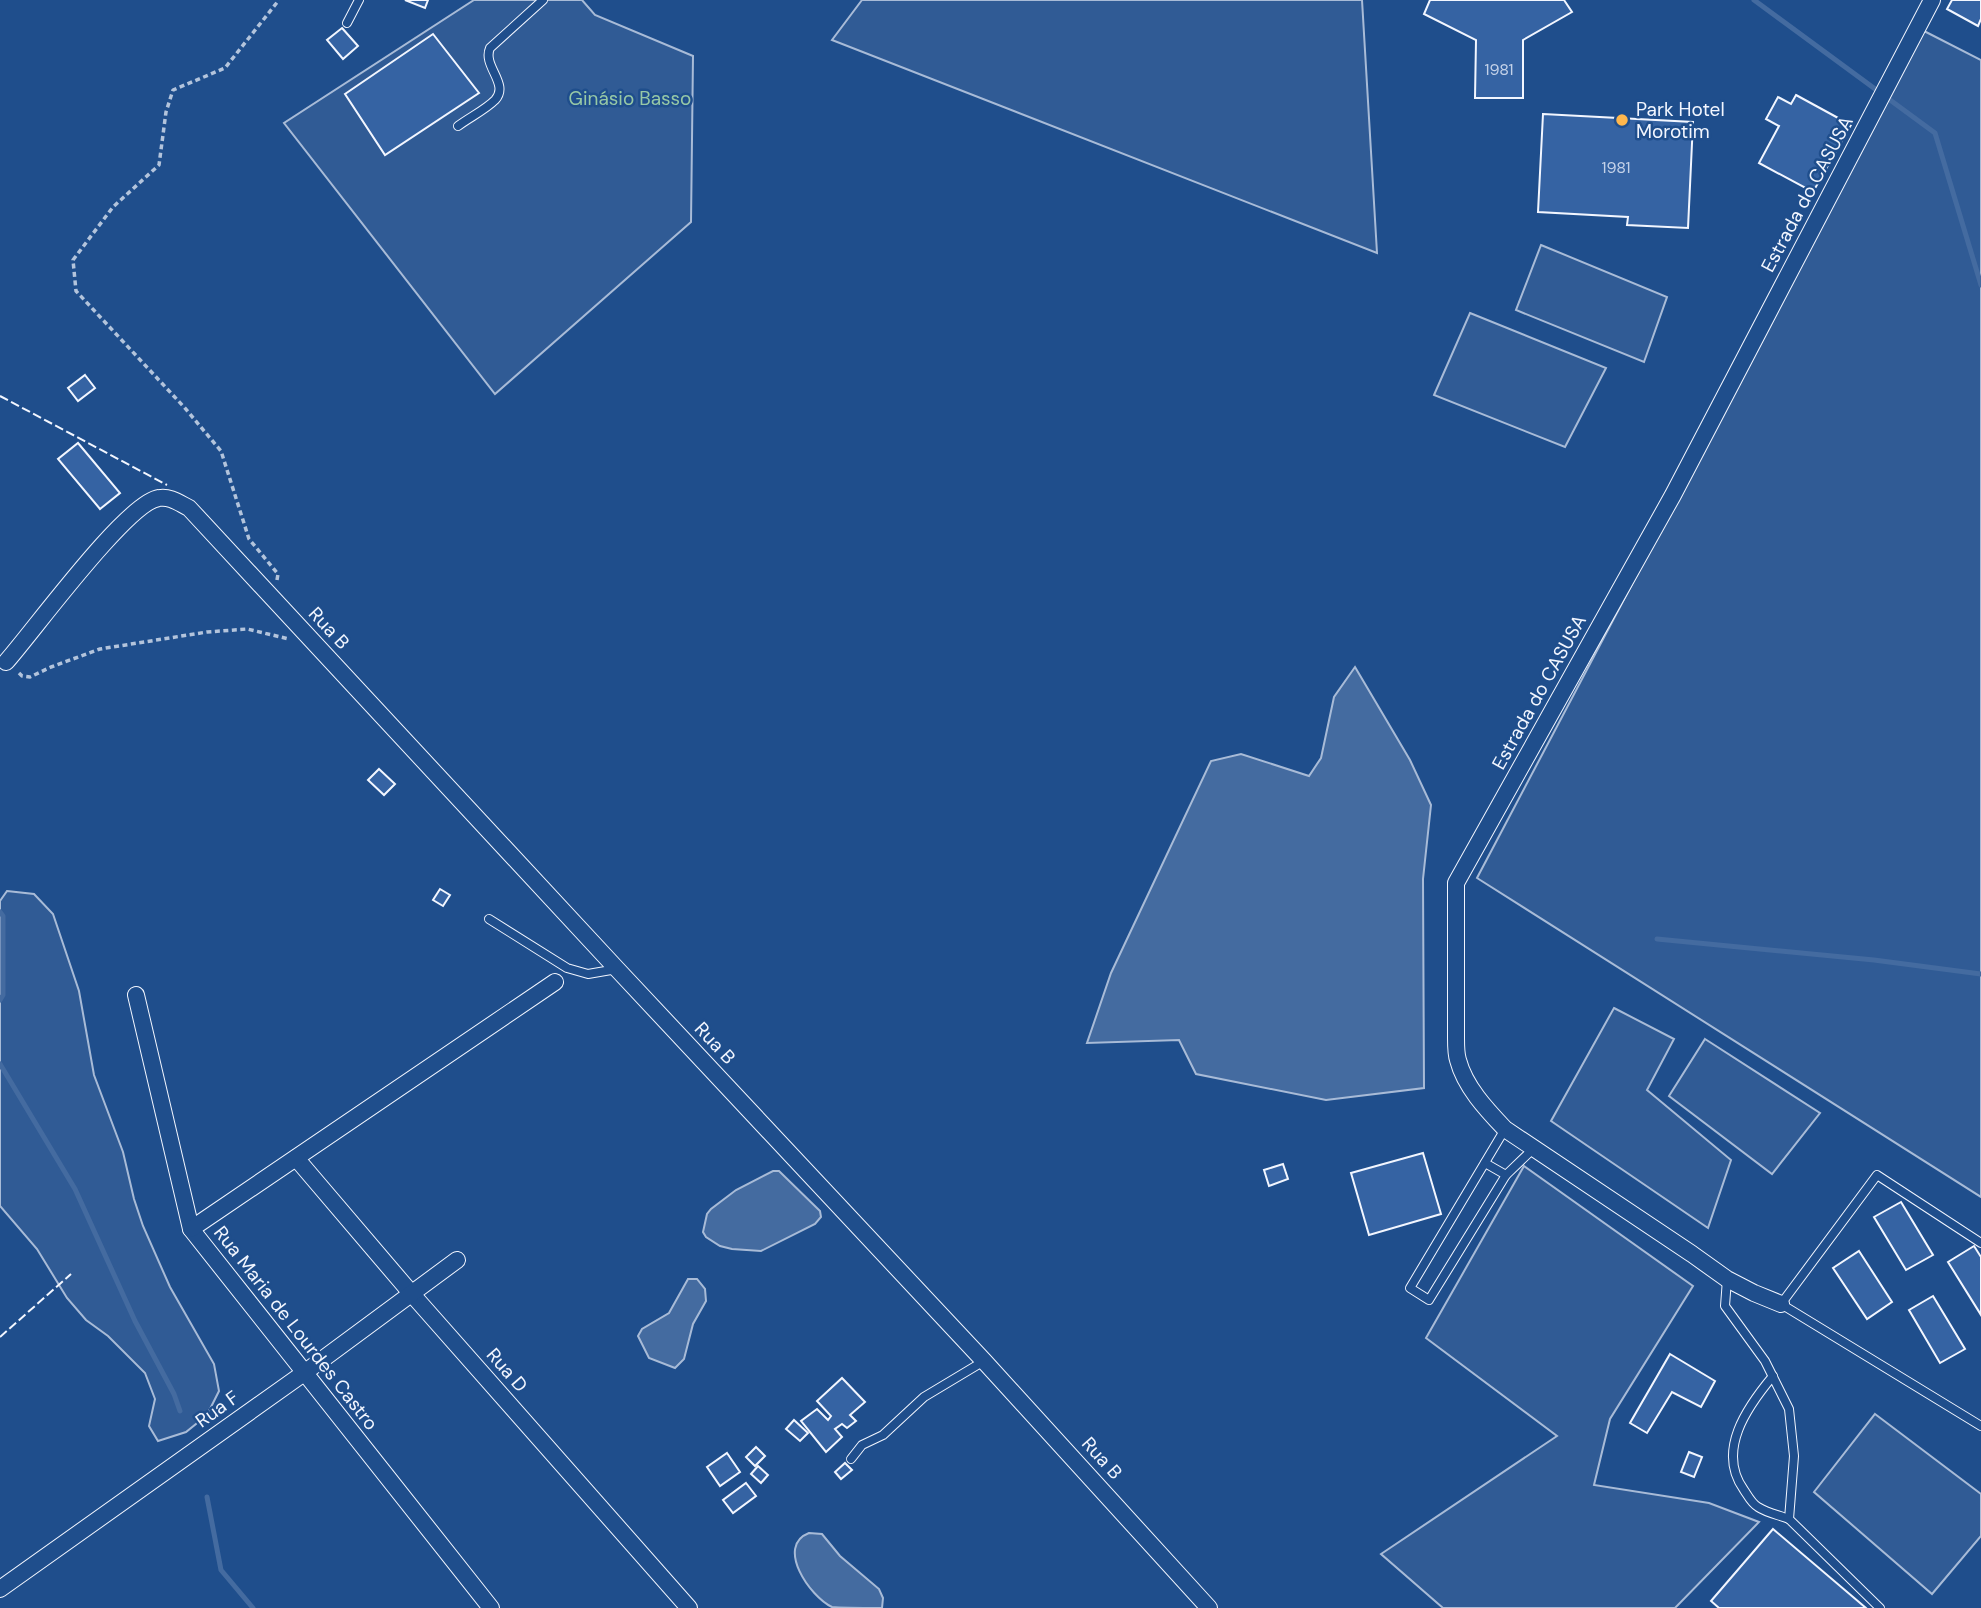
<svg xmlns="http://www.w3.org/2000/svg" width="1981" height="1608" font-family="'DM Sans',sans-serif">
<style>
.built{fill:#305b95;stroke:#a8bbd7;stroke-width:2}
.water{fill:#446ba0;stroke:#a8bbd7;stroke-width:2}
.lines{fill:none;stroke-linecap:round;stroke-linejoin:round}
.stream{stroke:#446ba0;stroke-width:5}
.building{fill:#3563a3;stroke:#f2f6ff;stroke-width:2}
.service-casing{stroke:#f2f6ff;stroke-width:10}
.minor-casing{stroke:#f2f6ff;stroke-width:18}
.path{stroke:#b3c4dc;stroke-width:3.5;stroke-dasharray:5 3.5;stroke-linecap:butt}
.service{stroke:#1f4e8c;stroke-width:8}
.minor{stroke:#1f4e8c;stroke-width:16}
.fence{stroke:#f2f6ff;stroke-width:2;stroke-dasharray:9 3.5;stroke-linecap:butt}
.poi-dot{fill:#ffb74d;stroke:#1f4e8c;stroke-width:2.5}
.labels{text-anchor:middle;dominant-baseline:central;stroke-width:5;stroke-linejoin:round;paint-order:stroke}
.number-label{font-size:16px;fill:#c3d1e8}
.park-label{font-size:19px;fill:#97c8a6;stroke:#1f4e8c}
.poi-label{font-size:19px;fill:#f2f6ff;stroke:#1f4e8c;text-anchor:start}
.street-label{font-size:19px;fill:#f2f6ff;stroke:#1f4e8c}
</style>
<rect width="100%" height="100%" fill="#1f4e8c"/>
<g class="built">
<path d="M474,0H582L595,15L693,56L691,222L495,394L284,123Z"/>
<path d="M862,0H1362L1377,253L832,40Z"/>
<path d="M1924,31L1981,60V1197L1477,878Z"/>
<path d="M1541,245L1667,297L1644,362L1516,310Z"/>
<path d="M1470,313L1606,368L1565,447L1434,395Z"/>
<path d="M7,891L34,894L53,914L79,991L94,1075L123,1152L134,1199L143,1226L170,1287L214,1364L219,1391L207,1415L186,1432L158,1441L149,1426L155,1399L145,1373L108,1336L86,1320L67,1298L37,1249L0,1206V901Z"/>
<path d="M1614,1008L1674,1039L1647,1090L1731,1160L1708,1228L1551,1121Z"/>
<path d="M1705,1039L1820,1113L1772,1174L1669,1096Z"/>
<path d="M1524,1166L1693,1286L1610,1419L1594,1485L1709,1503L1759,1522L1675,1608H1443L1381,1554L1557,1436L1426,1338Z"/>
<path d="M1875,1414L1981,1494V1536L1932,1594L1814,1492Z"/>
</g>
<g class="water">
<path d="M1355,667L1410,760L1431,805L1423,879L1424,1088L1326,1100L1196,1074L1179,1040L1087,1043L1111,973L1211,761L1241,754L1309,776L1321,758L1334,697Z"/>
<path d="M773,1171H779L820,1211L821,1217L815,1224L761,1251L732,1249L720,1246L706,1237L703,1232L707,1214L711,1209L736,1190Z"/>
<path d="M688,1279H697L705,1289L706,1301L693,1324L684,1359L675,1368L649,1358L638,1336L642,1329L669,1313Z"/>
<path d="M809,1533L822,1534L840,1556L879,1589L883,1598L882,1608C869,1608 842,1608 832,1607C810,1597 775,1546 809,1533Z"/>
</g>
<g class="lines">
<g class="stream">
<path d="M1754,0L1935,133L1981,285"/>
<path d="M0,912L3,916V995L0,1000"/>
<path d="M1657,939L1874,960L1981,974"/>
<path d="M0,1064L75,1189L135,1321L174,1394L180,1411"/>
<path d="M207,1497L221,1570L253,1608"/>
</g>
</g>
<g class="building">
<path d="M405,0H428L425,8Z"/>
<path d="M1430,0H1564L1572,12L1523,40V98H1475L1476,40L1424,14Z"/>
<path d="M1952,0H1981V19L1978,26L1947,9Z"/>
<path d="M342,28L358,46L343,59L327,40Z"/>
<path d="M433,34L479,93L385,155L345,94Z"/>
<path d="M1796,95L1851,125L1813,192L1759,163L1779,126L1766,119L1778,97L1791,104Z"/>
<path d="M1543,114L1693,122L1688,228L1627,225L1628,217L1538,212Z"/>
<path d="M85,375L95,388L78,401L68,388Z"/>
<path d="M78,443L120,493L100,509L58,459Z"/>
<path d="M379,769L395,784L384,795L368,780Z"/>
<path d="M440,889L450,895L443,906L433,900Z"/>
<path d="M1423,1153L1441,1214L1369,1235L1351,1173Z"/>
<path d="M1283,1164L1288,1179L1269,1186L1264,1170Z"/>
<path d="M1901,1202L1933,1255L1906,1270L1874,1217Z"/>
<path d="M1974,1246L1981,1257V1315L1948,1262Z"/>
<path d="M1859,1251L1892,1302L1867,1319L1833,1268Z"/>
<path d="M1933,1296L1965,1349L1940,1363L1909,1310Z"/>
<path d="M1670,1354L1715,1381L1701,1407L1672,1392L1647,1433L1630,1423Z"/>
<path d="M842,1378L865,1402L850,1415L856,1421L847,1428L842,1424L835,1429L842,1437L826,1452L801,1421L817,1409L828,1420L831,1416L817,1401Z"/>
<path d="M794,1420L808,1433L800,1441L786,1429Z"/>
<path d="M756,1447L765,1456L755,1466L746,1457Z"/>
<path d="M1689,1452L1702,1457L1694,1477L1681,1472Z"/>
<path d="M727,1453L740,1472L720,1486L707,1467Z"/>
<path d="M845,1463L852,1470L841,1479L835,1472Z"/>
<path d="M758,1466L768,1475L761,1483L751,1474Z"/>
<path d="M746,1483L756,1496L733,1513L723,1500Z"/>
<path d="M1773,1529L1866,1608H1719L1711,1601Z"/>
</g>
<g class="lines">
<g class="service-casing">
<g id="service">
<path d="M347,23L359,0"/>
<path d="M458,126C470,117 485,110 495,100C510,84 482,66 490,48L543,0"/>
<path d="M489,919L567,968L588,974L617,969"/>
<path d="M1505,1129L1410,1288L1429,1300L1506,1175L1534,1148"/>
<path d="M1485,1163L1506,1175"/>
<path d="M1981,1243L1877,1175L1781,1304L1981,1426"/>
<path d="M1727,1279L1725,1306L1765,1361L1789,1409L1794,1456L1789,1519L1880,1608"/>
<path d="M1773,1376C1747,1407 1716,1451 1744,1490C1748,1496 1752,1504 1758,1507C1767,1513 1779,1515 1789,1519"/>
<path d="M851,1459L862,1445L883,1435L924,1397L984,1361"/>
</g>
</g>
<g class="minor-casing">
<g id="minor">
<path d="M6,662C32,633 127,502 159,498C170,496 179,503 189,508L617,969L984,1361L1209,1608"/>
<path d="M136,995L191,1229L491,1608"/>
<path d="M296,1158L411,1293L689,1608"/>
<path d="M191,1229L555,982"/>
<path d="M1781,1304L1754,1293L1727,1279L1692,1254L1505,1129C1487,1110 1465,1087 1458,1060C1456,1054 1456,1045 1456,1038V883L1673,495L1932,0"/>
<path d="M0,1589L304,1373L457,1260"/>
</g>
</g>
<g class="path">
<path d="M277,580L278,574L249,539L221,451L184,407L76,291L73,260L113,207L159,165L166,112L173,90L225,68L279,0"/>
<path d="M19,673L22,676L30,677L51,667L100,649L207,632L247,629L289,639"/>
</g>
<use href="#service" class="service"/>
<use href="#minor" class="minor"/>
<g class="fence">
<path d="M0,396L167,485"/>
<path d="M0,1337L71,1274"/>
</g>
</g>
<circle class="poi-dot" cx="1622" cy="120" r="7"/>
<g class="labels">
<g class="number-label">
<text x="1499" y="69">1981</text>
<text x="1616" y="167">1981</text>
</g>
<g class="park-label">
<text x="630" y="98">Ginásio Basso</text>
</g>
<g class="poi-label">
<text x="1636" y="109">Park Hotel<tspan x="1636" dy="22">Morotim</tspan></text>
</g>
<g class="street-label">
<text transform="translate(1807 194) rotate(-62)">Estrada do CASUSA</text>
<text transform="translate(329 628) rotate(47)">Rua B</text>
<text transform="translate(1539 692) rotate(-61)">Estrada do CASUSA</text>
<text transform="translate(715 1043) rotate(47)">Rua B</text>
<text transform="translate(296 1328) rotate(52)">Rua Maria de Lourdes Castro</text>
<text transform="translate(507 1370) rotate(49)">Rua D</text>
<text transform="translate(217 1409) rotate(-36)">Rua F</text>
<text transform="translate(1102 1458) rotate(48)">Rua B</text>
</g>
</g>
</svg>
